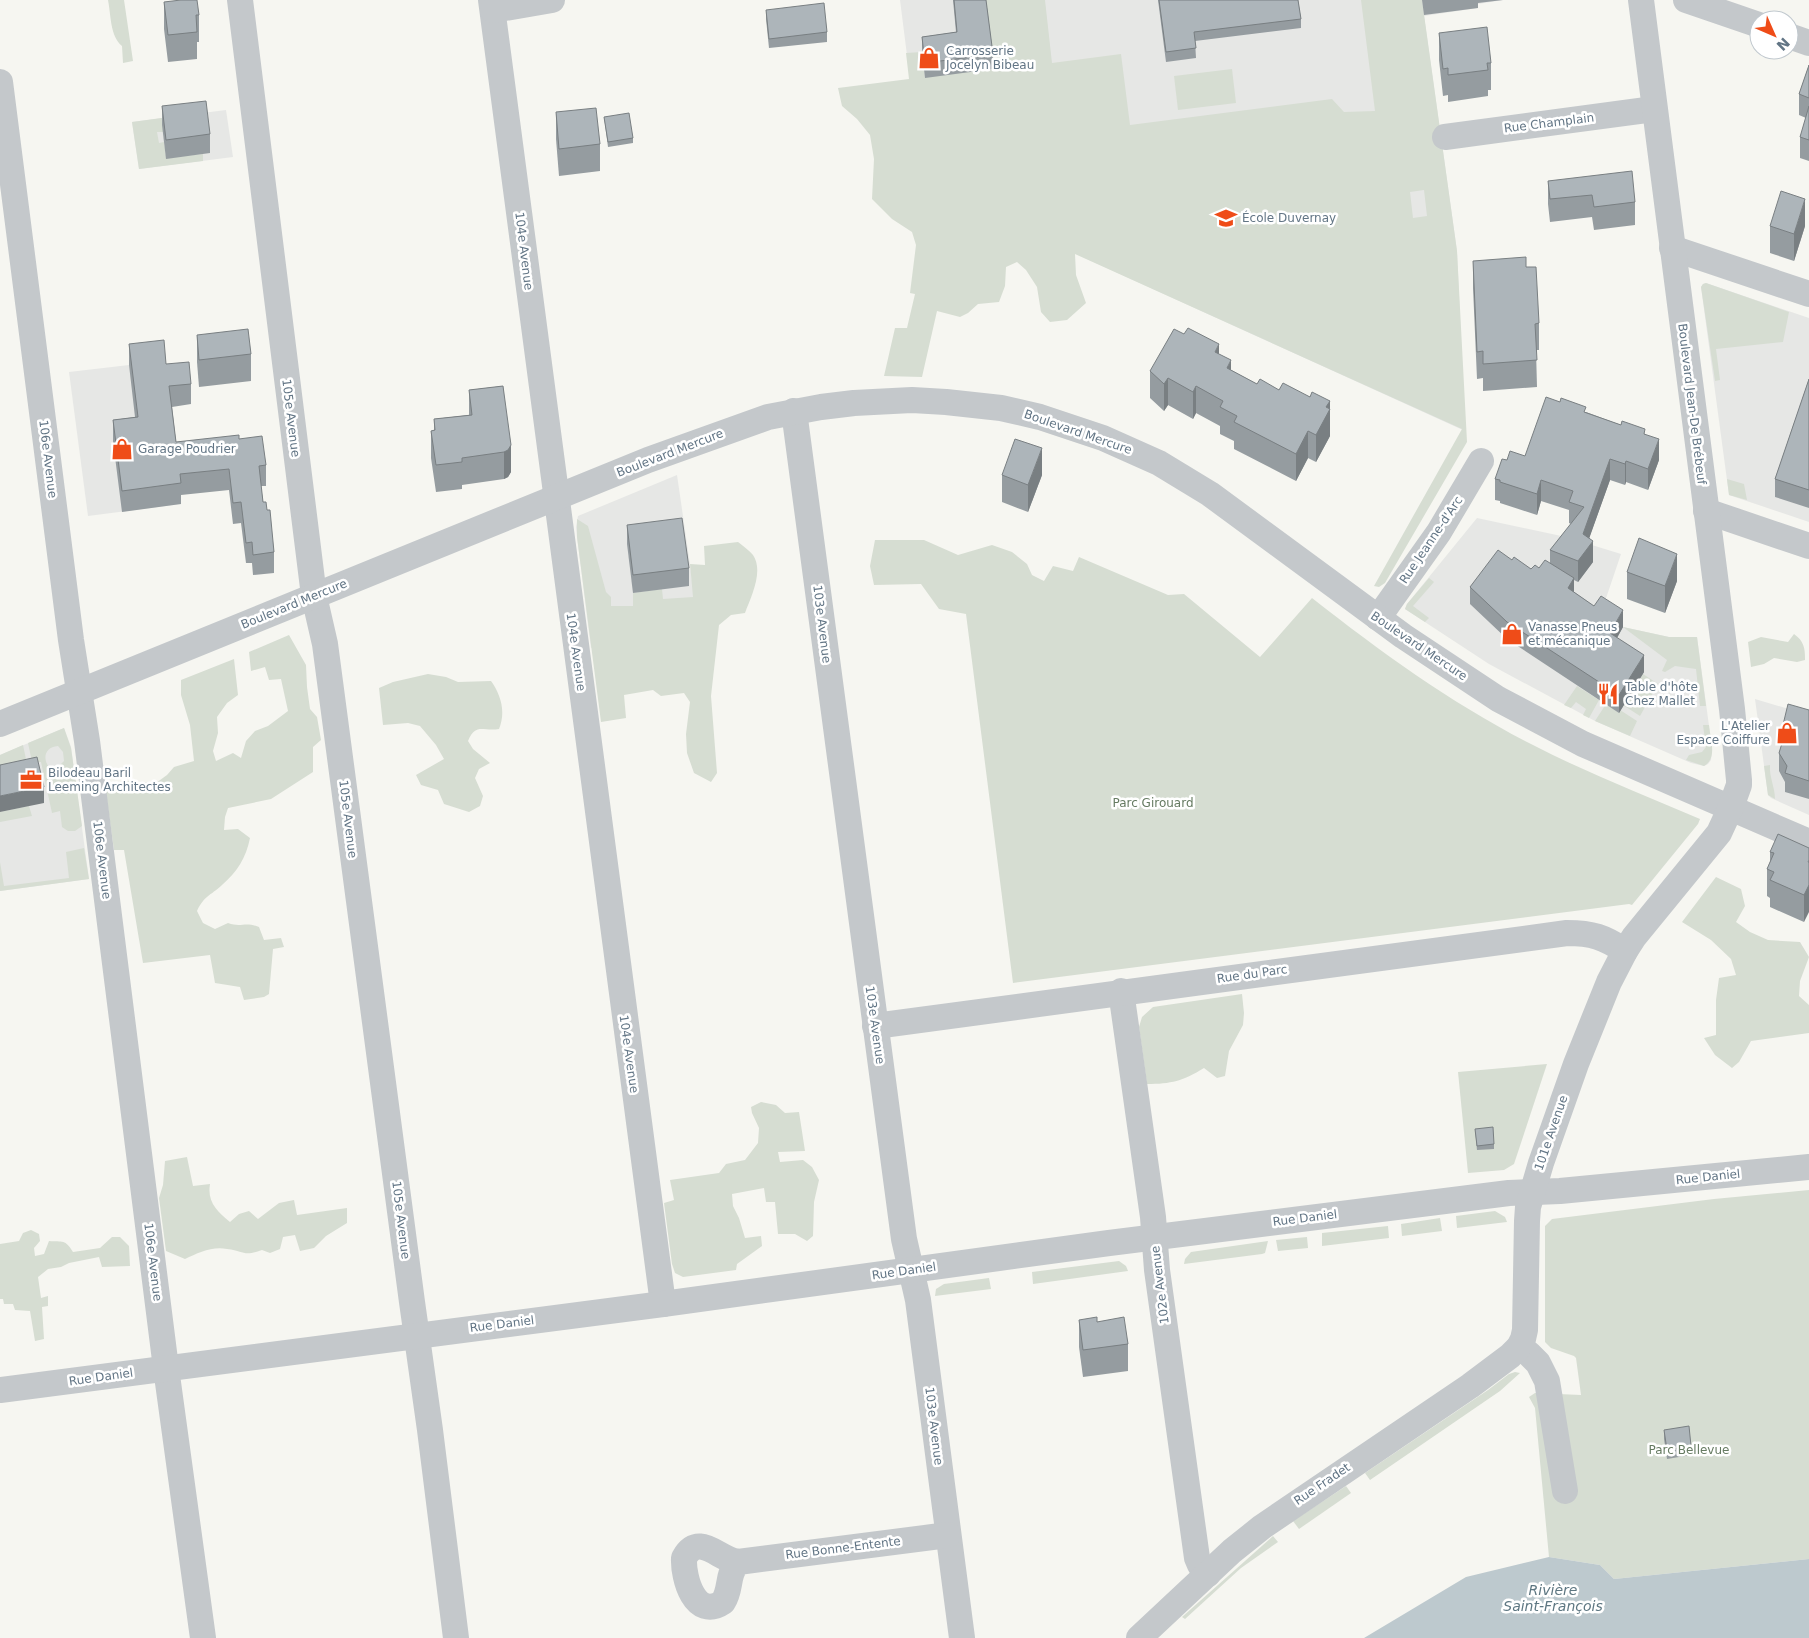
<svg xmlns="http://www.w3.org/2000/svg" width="1809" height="1638" font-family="'DejaVu Sans',sans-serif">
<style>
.built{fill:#e6e7e5}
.green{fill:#d6ddd2;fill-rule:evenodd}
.water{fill:#bdc9ce}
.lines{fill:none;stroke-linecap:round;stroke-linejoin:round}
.minor{stroke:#c4c8cb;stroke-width:26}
.wall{fill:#959ca0}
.shaded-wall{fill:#797f82}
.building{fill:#adb5ba;stroke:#797f82}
.labels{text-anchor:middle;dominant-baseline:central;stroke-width:5;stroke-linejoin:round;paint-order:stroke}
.poi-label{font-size:12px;fill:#627585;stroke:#fff;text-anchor:start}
.street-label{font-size:12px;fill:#627585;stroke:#fff}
.park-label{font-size:12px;fill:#667b62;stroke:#fff}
.water-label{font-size:14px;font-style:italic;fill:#5e7782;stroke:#fff}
</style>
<rect width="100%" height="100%" fill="#f6f6f1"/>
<g class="built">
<path d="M900,0H1503L1478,4V8L1424,16L1457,251L1465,431L1074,253L910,79Z"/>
<path d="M226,110L233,157L139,169L132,122Z"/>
<path d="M1706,283L1809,318V522L1729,495L1701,287L1703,284Z"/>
<path d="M129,365L169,407L181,504L88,516L69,372Z"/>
<path d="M677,475L690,564L694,597L591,648L577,537L576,527L578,516Z"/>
<path d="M1477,518L1566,537L1621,554L1601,613L1623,627L1669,637H1697L1712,748L1711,760L1708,764L1704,766L1691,763L1595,721L1489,664L1405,609L1407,604Z"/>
<path d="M1755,699L1809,715V815L1771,798L1768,795Z"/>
<path d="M64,728L71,747L89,879L0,891V755Z"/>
</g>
<g class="green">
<path d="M108,0H124L133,61L123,63L122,46C110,36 111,15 108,0Z"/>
<path d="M984,0H1045L1052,63L1121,54L1130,125L1332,99L1344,112L1375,111L1361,0H1422L1457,251L1467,442L1385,583L1379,587L1374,586L1462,429L1075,254L1076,275L1086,303L1067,320L1050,322L1041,312L1037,287L1026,270L1017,262L1006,267L1005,286L999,302L978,304L968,313L960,317L937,311L922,377L884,376L895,328H907L915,294L910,293L916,245L912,232L892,219L872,199L874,159L870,135L857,119L842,106L838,88L909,79L906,53L922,52L925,78ZM1424,190L1427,216L1413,218L1410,192Z"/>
<path d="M1232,69L1236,103L1178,110L1174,76Z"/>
<path d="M198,113L163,132H157L159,143L164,142L166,158L203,154V161L139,169L132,122Z"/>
<path d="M1706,283L1789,312L1783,342L1716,349L1720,380L1715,381L1701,287L1703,284Z"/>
<path d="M1727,479L1744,484L1747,500L1729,495Z"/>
<path d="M577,519L588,526L606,592L611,597V606H633V593L662,589L663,599L693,597L690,564L705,565L704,546L738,542C743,546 749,550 753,555C764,571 751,597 745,613L731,615L719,625L711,696L717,773L711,782L694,773L687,753L686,734L690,702L684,693L661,696L653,690L624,695L626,718L601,722L577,537Z"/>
<path d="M875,540H924L958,555L992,545L1012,552L1027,564L1032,575L1044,581L1053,566L1073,571L1079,557L1168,595L1184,594L1260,657L1312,598C1382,653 1454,705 1533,745C1587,773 1644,795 1700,819L1698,824L1632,905L1629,904L1013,983L966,614L939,609L921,584L874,585L870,566Z"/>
<path d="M1429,578L1434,582L1413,606L1429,618L1425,622L1405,609L1407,604Z"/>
<path d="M1623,627L1669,637H1697L1706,706H1700L1696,669L1675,666L1665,672L1662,671L1667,660Z"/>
<path d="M1794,634C1804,641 1805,648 1805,660L1797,662L1774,658L1764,664L1751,667L1748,642L1761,637L1788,642Z"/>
<path d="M289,635L306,665L307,687L310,709L317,717L321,740L313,747V772L271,799L228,808L225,817L224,830L238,829L250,838C246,858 237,872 222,885C210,896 204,896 197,911L203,923L215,929L228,923C242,928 244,921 259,927L264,940L281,938L284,947L273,949L269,994L264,997L244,1000L240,987L215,983L210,955L143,963L124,850H114L105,786L123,781L156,783L167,775L174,767L194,761L190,725L181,695V680L234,659L238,695L227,703L217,717L218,733L213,751L216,761L233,753L241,758L246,741L255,731L268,726L288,711L281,679L269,680L265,667L251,671L249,652Z"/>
<path d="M428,674L446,677L458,682L491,681C501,695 506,712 499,729C483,732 476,722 468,741L473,749L490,763L479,769L475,778L483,796L480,806L469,812L444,804L438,790L421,785L416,775L444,759L436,745L420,726L408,723L383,725L379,688L393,682Z"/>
<path d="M1643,674L1658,684L1640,716L1623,705Z"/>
<path d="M1577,686L1599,700L1589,718L1583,715L1586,709L1576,702L1571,708L1564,705Z"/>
<path d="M1606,704L1618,712L1620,710L1637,721L1630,736L1595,721Z"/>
<path d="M1703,725H1709C1710,738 1718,758 1704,766L1686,760L1689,755L1702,752L1706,747Z"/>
<path d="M64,728L71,748L82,826L75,831H68L62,827L60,811L52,813L41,762H32L28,743ZM58,746L63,752L64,761L57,768L52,770C42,762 43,747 58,746Z"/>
<path d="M23,745L27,764L0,781V755Z"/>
<path d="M1770,765C1769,777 1775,787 1775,799L1768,795L1764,766Z"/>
<path d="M29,806L32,816L0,822V812Z"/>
<path d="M84,848L89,879L0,891V862L4,886L69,878L66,852Z"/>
<path d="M1716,877L1741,889L1745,906L1736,922L1750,932L1768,940L1800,942L1809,957L1800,981L1799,996L1809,1005V1033L1751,1041L1739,1062L1732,1068L1715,1055L1704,1038L1716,1035V1000L1719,978L1736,975L1731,959L1711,940L1682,922Z"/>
<path d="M1242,994L1244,1013L1243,1025L1229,1051L1225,1076L1217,1078L1204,1068C1183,1081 1171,1084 1147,1084L1139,1027L1142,1017L1153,1007Z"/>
<path d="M1547,1064L1514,1164L1504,1170L1468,1173L1458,1072Z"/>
<path d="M761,1102L776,1105L785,1113L799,1112L805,1151L778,1152L780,1162L803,1160L812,1167L819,1180L814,1202L813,1236L807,1241L795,1234H778L775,1202H766L764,1188L732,1194L733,1206L739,1218L745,1238L761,1236L762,1246L737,1264L736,1270L683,1277L675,1273L672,1264L664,1203L674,1200L670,1180L719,1173L726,1164L745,1160L758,1143L759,1128L752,1113L751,1107Z"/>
<path d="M187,1157L193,1186L210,1184C207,1202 217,1211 230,1222L239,1214L249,1211L258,1219L279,1203L294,1200L297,1215L347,1208V1223L326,1236L314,1248L300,1251L295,1235L283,1237L280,1249L270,1253L262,1250C243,1257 245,1251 227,1249C212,1246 198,1253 185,1259L166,1251L159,1198L163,1185L165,1161Z"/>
<path d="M1809,1190V1559L1614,1579L1600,1565L1549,1557L1535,1408L1529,1397L1535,1393L1581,1395L1576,1358L1574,1356L1551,1348L1545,1342V1226L1552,1219L1714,1199Z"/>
<path d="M1495,1211L1505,1217L1507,1222L1457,1228L1456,1216Z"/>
<path d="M1440,1218L1442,1231L1402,1236L1401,1224Z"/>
<path d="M1388,1226L1389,1238L1322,1246V1233Z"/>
<path d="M31,1230L39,1234L40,1241L34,1248L35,1256L44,1254L49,1241C63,1242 65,1239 73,1252L100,1248L112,1237H120L129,1246L130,1266L102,1267L99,1257L69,1263L61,1267L48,1269L38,1277L41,1298L48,1296V1306L42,1307L44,1339L35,1341L30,1311L15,1310L13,1304H4L3,1299H0V1244L19,1241L23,1233Z"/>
<path d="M1307,1237L1308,1248L1278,1251L1276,1240Z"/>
<path d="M1268,1241L1265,1253L1262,1254L1184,1264L1185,1259L1191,1252Z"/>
<path d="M1119,1261L1126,1266L1128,1271L1033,1284L1032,1272Z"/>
<path d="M989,1278L991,1289L935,1296L936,1289L944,1284Z"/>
<path d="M1515,1372L1520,1373L1500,1391L1370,1480L1365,1473L1488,1390L1509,1374Z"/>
<path d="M1346,1486L1351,1493L1299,1529L1293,1521Z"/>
<path d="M1273,1536L1278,1542L1241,1568L1185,1619L1182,1617Z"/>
</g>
<path class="water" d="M1549,1557L1600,1565L1614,1579L1809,1559V1638H1364L1466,1577Z"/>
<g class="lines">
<g class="minor">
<path d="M240,0L314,596L325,644L412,1302L430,1430L456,1638"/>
<path d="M491,0L663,1304"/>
<path d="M1686,0L1759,25"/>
<path d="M493,10L552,0"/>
<path d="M1789,36L1809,43"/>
<path d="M0,82L71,640L87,741L166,1368L203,1638"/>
<path d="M1445,137L1654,109"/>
<path d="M1672,248L1809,294"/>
<path d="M794,411L904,1239L918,1300L962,1638"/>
<path d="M1706,511L1809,546"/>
<path d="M1378,618L1439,532L1481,461"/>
<path d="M0,724L648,460L768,417L821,407L854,403L912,400L946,402L1001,408L1040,417L1103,438L1159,463L1210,494L1403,636L1498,699L1583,744L1809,842"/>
<path d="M1121,991L1153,1217L1157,1270L1197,1558L1200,1565L1208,1574"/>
<path d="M875,1026L1567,933C1592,933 1604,937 1625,951"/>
<path d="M1519,1347L1529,1354L1538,1363L1547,1381L1565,1491"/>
<path d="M0,1390L663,1304L1109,1243L1509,1193L1560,1191L1809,1167"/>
<path d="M738,1562C726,1576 732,1588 723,1602C695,1621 683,1578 684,1558C699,1531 719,1560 738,1562L948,1535"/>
<path d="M1139,1638L1232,1551L1262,1527L1470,1386L1510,1356L1519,1347L1523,1339L1525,1330L1527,1221L1528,1207L1541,1163L1576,1064L1609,982L1625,951L1634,937L1719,833L1731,807L1739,785V780L1732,709L1641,0"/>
</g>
</g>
<g class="wall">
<path d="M953,0H986L993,54V69L925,78L922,52V37L956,32Z"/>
<path d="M1158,0H1298L1301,19V28L1195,41L1196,58L1166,62Z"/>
<path d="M1422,0H1503L1478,3V8L1424,15Z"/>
<path d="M164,2L199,15V42H197V59L168,62L164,29Z"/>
<path d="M766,10L827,32V42L769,48L766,19Z"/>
<path d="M1439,33L1491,63V90H1488V96L1448,102V95L1443,96L1439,60Z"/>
<path d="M1809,65V161L1800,158V137L1806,118L1799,115V94Z"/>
<path d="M162,106L210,134V153L166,159L162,125Z"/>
<path d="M556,112L600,144V171L559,176L556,139Z"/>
<path d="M604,117L633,138V143L608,147Z"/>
<path d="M1548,181L1635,202V225L1594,230L1592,217L1550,222L1548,204Z"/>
<path d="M1770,226H1805L1794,261L1770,253Z"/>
<path d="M1473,261L1526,267L1539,323V350H1536L1537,387L1483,391V378L1477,379L1473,288Z"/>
<path d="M197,335L251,354V381L199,387L197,362Z"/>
<path d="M129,344L166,364L191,384V404L172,407L176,442L239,439L266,465V486H261L263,502L274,552V573L253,575L252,563H246L241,523L233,524L229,490L181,495V504L122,512L113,441V420L135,417L129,365Z"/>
<path d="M1219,354L1231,370L1257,384L1279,390L1330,401V436L1316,462L1308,458L1296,481L1234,449V441L1220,434V426L1196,413L1193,419L1168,405L1164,411L1150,398V371Z"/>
<path d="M1809,379V508L1775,497V479Z"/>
<path d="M503,386L511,472L508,477L504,479L462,485V489L436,492L431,458V431L434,430V419L469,415V390Z"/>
<path d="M1586,412L1645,434L1659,460L1648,490L1626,482L1625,485L1610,480L1589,538L1593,562L1578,582L1574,580V592L1623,627L1617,638L1644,672L1619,713L1507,639L1470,604V587L1512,560L1531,569L1539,568L1550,563V550L1571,524L1569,523V510L1541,501L1537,515L1500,503V501L1495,500V479L1507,460L1525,456Z"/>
<path d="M1002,475H1042L1028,512L1002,502Z"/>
<path d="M627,525L689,568V586L633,593L627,544Z"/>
<path d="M1627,572L1677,581L1665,613L1627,599Z"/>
<path d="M1809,710V799L1785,792V782L1779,771V753L1782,744V729Z"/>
<path d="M1809,848L1804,922L1770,907V898L1767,896V869L1770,862V852Z"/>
<path d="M1475,1129L1494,1144V1149L1477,1150Z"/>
<path d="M1079,1320L1097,1322L1128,1344V1371L1083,1377L1079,1347Z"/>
<path d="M1664,1430L1691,1446V1455L1667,1459L1664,1439Z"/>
</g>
<g class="shaded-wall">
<path d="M1805,199V226L1794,261V234Z"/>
<path d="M1219,344V371L1215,352Z"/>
<path d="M1231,360V387L1227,368Z"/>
<path d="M1168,378V405L1164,411V384Z"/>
<path d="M1196,386V413L1193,419V392Z"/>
<path d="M1330,401V436L1316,462V435L1326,407Z"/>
<path d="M1308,431V458L1296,481V454Z"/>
<path d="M1659,439V460L1648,490V469Z"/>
<path d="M511,445V472L508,477L504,479V452Z"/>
<path d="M1042,448V475L1028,512V485Z"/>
<path d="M1610,459V480L1584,553L1593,541V562L1578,582V561L1583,534Z"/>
<path d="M1626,461V482L1625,485V464Z"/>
<path d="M1541,480V501L1537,515V494Z"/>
<path d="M1677,554V581L1665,613V586Z"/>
<path d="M1574,578V596L1568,588Z"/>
<path d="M1623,610V627L1610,650V633Z"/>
<path d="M1644,655V672L1619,713V695Z"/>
<path d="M44,787V803L0,812V796Z"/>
<path d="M1809,860V912L1804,922V895Z"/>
</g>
<g class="building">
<path d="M181,0H197L199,15H196L197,32L168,35L164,2Z"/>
<path d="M954,0H986L993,54L925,63L922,37L957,32Z"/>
<path d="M1159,0H1298L1301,19L1194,32L1196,48L1166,52Z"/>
<path d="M824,3L827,32L769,39L766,10Z"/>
<path d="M1487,27L1491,63H1487L1488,70L1448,75V68L1443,69L1439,33Z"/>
<path d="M1809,65V98L1799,94Z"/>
<path d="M206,101L210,134L166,140L162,106Z"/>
<path d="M1809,106V140L1800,137Z"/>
<path d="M596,108L600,144L559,149L556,112Z"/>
<path d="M629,113L633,138L608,142L604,117Z"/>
<path d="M1632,171L1635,202L1594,207L1592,195L1550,199L1548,181Z"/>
<path d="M1781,191L1805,199L1794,234L1770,226Z"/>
<path d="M1526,257V267H1536L1539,323L1535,324L1537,360L1483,364V351L1477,352L1473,261Z"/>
<path d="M1188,328L1219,344L1215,352L1231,360L1227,368L1257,384L1260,379L1279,390L1283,383L1310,397L1312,392L1330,401L1326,407L1330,409L1316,435L1308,431L1296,454L1234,422L1237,416L1220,407L1223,401L1196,386L1193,392L1168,378L1164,384L1150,371L1174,329L1184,334Z"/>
<path d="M248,329L251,354L199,360L197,335Z"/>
<path d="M164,340L166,364L189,362L191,384L169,386L176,442L239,435V439L262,436L266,465L259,466L263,502H266L267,510H270L274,552L253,555L252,542L246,543L241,502L233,503L229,469L180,474L181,483L122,491L113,420L138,417L129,344Z"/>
<path d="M1809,379V490L1775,479Z"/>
<path d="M503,386L511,445L508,450L504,452L462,458V462L436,465L431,431L435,430L434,419L472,415L469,390Z"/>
<path d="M1546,397L1560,402L1561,398L1586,407L1584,412L1621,425L1622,421L1645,429L1644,434L1659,439L1648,469L1626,461L1625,464L1610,459L1583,534L1593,541L1578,561L1550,550L1584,507L1569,502L1573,491L1541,480L1537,494L1500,482V480L1495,479L1502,459L1507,460L1510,451L1525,456Z"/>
<path d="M1015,439L1042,448L1028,485L1002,475Z"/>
<path d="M682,518L689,568L633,575L627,525Z"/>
<path d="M1639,538L1677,554L1665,586L1627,572Z"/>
<path d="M1498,550L1512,560L1514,557L1531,569L1535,565L1539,568L1545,560L1574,578L1568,588L1594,606L1601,596L1623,610L1610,633L1644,655L1619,695L1507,622L1470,587Z"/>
<path d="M1788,704L1809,710V781L1785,773L1787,766L1779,753L1786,730L1782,729Z"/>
<path d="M37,757L44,787L0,796V765Z"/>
<path d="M1778,834L1809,848V860L1808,862H1809V885L1804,895L1770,880L1774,872L1767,869L1774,853L1770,852Z"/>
<path d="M1493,1127L1494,1144L1477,1146L1475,1129Z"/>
<path d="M1097,1317V1322L1124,1317L1128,1344L1083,1350L1079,1320Z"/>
<path d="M1689,1426L1691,1446L1667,1450L1664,1430Z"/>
</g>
<defs>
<g id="shop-bare" transform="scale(1.725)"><path d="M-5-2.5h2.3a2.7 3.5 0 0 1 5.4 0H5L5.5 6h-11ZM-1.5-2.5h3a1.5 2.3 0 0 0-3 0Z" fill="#ef4c18" stroke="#fff" stroke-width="2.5" paint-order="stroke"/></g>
<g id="school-bare" transform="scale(1.725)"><path d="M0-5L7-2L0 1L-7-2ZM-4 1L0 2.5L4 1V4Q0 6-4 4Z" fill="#ef4c18" stroke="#fff" stroke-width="2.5" paint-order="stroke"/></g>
<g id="restaurant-bare" transform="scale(1.725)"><path d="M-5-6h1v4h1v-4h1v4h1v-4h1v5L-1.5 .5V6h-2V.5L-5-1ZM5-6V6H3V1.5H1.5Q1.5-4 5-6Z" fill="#ef4c18" stroke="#fff" stroke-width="2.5" paint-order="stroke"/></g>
<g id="office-bare" transform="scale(1.725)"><path d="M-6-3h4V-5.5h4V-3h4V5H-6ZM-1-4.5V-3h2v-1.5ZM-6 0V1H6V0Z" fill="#ef4c18" stroke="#fff" stroke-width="2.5" paint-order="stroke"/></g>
</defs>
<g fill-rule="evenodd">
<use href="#shop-bare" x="929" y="58"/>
<use href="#school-bare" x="1226" y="218"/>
<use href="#shop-bare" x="122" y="449"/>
<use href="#shop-bare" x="1512" y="634"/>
<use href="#restaurant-bare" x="1608" y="694"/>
<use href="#shop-bare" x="1787" y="733"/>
<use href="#office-bare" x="31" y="780"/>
</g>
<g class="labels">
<g class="poi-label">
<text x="946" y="51">Carrosserie<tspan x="946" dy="14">Jocelyn Bibeau</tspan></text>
<text x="1242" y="218">École Duvernay</text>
<text x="138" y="449">Garage Poudrier</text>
<text x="1528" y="627">Vanasse Pneus<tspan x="1528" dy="14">et mécanique</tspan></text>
<text x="1625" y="687">Table d'hôte<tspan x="1625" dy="14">Chez Mallet</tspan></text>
<text x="1770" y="726" text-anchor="end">L'Atelier<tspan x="1770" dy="14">Espace Coiffure</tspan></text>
<text x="48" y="773">Bilodeau Baril<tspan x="48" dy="14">Leeming Architectes</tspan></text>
</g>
<g class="street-label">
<text transform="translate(1549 123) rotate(-7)">Rue Champlain</text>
<text transform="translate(524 251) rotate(83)">104e Avenue</text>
<text transform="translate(1692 404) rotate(83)">Boulevard Jean-De Brébeuf</text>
<text transform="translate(291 418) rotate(83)">105e Avenue</text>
<text transform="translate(1078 432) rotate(19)">Boulevard Mercure</text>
<text transform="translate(670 453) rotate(-21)">Boulevard Mercure</text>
<text transform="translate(48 459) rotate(83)">106e Avenue</text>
<text transform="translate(1431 540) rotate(-56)">Rue Jeanne-d'Arc</text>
<text transform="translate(294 604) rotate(-22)">Boulevard Mercure</text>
<text transform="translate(822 624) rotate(83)">103e Avenue</text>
<text transform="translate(1419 646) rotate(34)">Boulevard Mercure</text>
<text transform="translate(576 652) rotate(82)">104e Avenue</text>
<text transform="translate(348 819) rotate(83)">105e Avenue</text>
<text transform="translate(102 860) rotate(83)">106e Avenue</text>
<text transform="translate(1252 974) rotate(-8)">Rue du Parc</text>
<text transform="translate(875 1025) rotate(82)">103e Avenue</text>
<text transform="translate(629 1054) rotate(82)">104e Avenue</text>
<text transform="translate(1551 1133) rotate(-71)">101e Avenue</text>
<text transform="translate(1708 1177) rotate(-6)">Rue Daniel</text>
<text transform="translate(1305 1218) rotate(-7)">Rue Daniel</text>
<text transform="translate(401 1220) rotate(83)">105e Avenue</text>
<text transform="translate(153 1262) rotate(83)">106e Avenue</text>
<text transform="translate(904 1271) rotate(-8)">Rue Daniel</text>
<text transform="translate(1160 1285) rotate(-97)">102e Avenue</text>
<text transform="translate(502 1324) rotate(-7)">Rue Daniel</text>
<text transform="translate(101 1377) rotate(-8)">Rue Daniel</text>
<text transform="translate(934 1426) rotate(83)">103e Avenue</text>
<text transform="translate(1322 1484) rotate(-34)">Rue Fradet</text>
<text transform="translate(843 1548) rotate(-7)">Rue Bonne-Entente</text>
</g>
<g class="park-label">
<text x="1153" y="803">Parc Girouard</text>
<text x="1689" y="1450">Parc Bellevue</text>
</g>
<g class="water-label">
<text x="1553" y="1590">Rivière<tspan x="1553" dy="16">Saint-François</tspan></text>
</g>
</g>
<g transform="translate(1774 35) rotate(135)"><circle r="24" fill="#ffffff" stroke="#c0c8ce"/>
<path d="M0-4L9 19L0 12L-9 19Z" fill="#ef4c18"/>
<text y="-8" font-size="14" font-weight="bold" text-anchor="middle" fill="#627585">N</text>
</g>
</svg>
